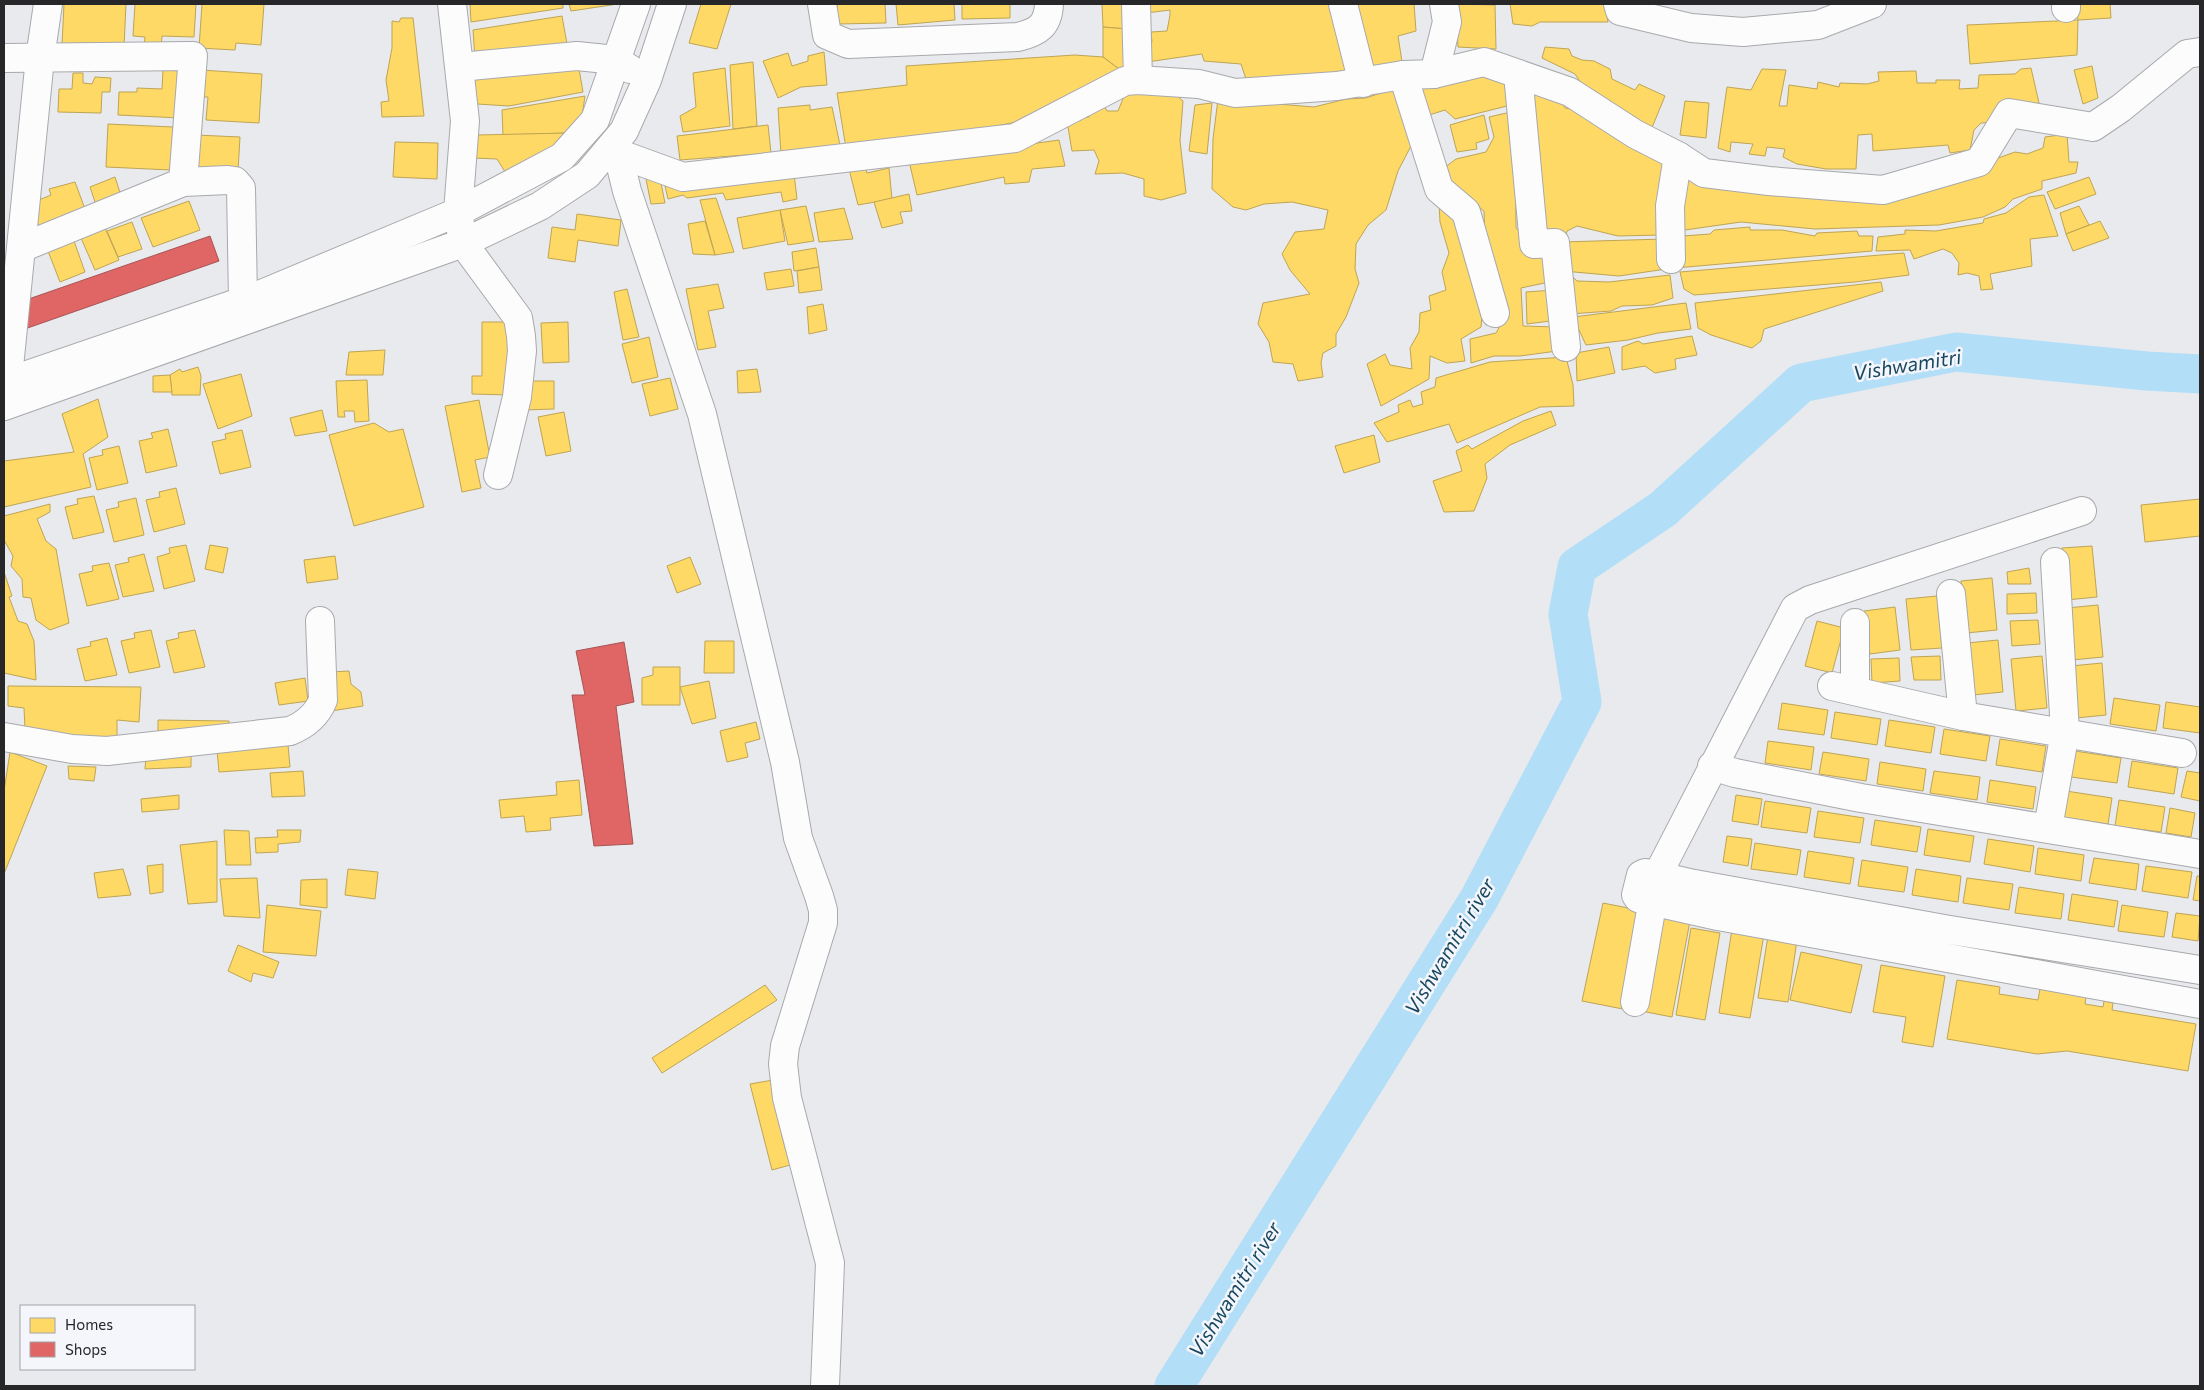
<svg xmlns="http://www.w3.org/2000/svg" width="2204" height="1390" font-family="Commissioner,sans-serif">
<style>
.homes{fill:#ffd966;stroke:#bea454}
.shops{fill:#e06666;stroke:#a85354}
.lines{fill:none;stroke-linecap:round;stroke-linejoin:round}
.river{stroke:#b3def7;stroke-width:39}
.minor-casing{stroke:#a8a9ac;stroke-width:30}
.minor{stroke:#fcfcfc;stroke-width:28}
.labels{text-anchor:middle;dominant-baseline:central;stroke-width:5;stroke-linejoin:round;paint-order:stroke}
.water-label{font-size:20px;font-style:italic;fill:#17485f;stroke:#f5f6fc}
</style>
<rect width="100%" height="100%" fill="#e8eaed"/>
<g class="homes">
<path d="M64,4H126L124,47L62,44Z"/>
<path d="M135,4H196L194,37L162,36L161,48L144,47L145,37L133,36Z"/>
<path d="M202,4H264L261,45L236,43L235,50L199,48Z"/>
<path d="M470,4H563V8L471,22Z"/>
<path d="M569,4H618L571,11Z"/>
<path d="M701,4H731L717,49L689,43Z"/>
<path d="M837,4H885L886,23L838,24Z"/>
<path d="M896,4H954L955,20L898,25Z"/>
<path d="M962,4H1010V18L962,19Z"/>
<path d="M1102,4H1127V29L1103,27Z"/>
<path d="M1146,4H1337L1352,74L1246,79L1241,64L1204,61L1202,54L1147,62L1146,46L1152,42L1151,32L1167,31L1170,15V10L1146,13Z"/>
<path d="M1350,4H1414L1416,31L1398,36L1403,68L1369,70Z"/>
<path d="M1456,4L1495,5L1496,49L1458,47Z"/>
<path d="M1510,4H1605L1608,22H1540L1532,26L1513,24Z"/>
<path d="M2076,4H2110L2111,18L2078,20Z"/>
<path d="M562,16L567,44L475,58L473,30Z"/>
<path d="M401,18H413L424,116L382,117L381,102L389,101L386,80L392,48V21L399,22Z"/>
<path d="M2078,20L2077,55L1970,64L1967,25Z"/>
<path d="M1103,27L1127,29L1123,72L1103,57Z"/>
<path d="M1545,47L1569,49L1572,56L1582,60L1594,61L1610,69L1612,79L1635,90L1639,84L1665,96L1651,130L1638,119L1600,99L1598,93L1581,83L1575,74L1542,58Z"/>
<path d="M824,52L827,85L801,87L778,98L763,61L788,53L792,66L808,61V56Z"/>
<path d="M1075,55L1103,57L1123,72L1026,120L963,133L846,148L837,93L907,85L906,66Z"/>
<path d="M753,62L757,126L733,129L730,65Z"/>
<path d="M578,63L583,92L509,106L477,104L474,79Z"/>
<path d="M2092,66L2098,98L2083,104L2074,70Z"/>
<path d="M725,68L730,126L683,132L680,116L696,107L693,73Z"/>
<path d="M2031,68L2039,103L1997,122L1981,123L1974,130L1970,150L1950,153L1948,145L1873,151L1872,134L1858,135L1856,169H1826L1797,164L1783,157L1785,149L1767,147L1765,156L1749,154L1753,144L1731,142L1730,152L1718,148L1727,87L1751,90L1762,69L1786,70L1779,106H1787L1789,85L1817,89L1818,82L1839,87L1840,83L1867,84L1879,81L1878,72L1916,71L1917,83H1936V80H1960L1959,89L1978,88L1979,75L2015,74L2021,69Z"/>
<path d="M163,70L182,71L180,118L118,115L119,92H137V88L162,89Z"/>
<path d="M201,70L262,74L259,123L206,120L208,97H199Z"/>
<path d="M73,73H83V83L92,84L95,77L111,78L110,92H102L101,113L58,112L59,89H72Z"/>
<path d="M1496,74L1510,84L1515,104L1455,119L1445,110L1429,115L1419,88Z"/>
<path d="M1525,81L1561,100L1565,108L1583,111L1668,159L1662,235L1618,236L1577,226L1567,231L1566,235L1534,237Z"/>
<path d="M1395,88L1412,144L1398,171L1386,210L1368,225L1356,244L1355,269L1359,283L1346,317L1336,334V346L1323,353L1321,363L1323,377L1298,381L1293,364L1273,362L1269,342L1258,324L1263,303L1310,294L1290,270L1282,254L1295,232L1324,229L1328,210L1292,202L1264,204L1246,210L1233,207L1212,189L1213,139L1218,99L1314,107L1346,99L1366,98Z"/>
<path d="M1127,89L1175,94L1183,101L1180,141L1186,193L1161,200L1144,196V179L1123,173L1095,174L1099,161L1094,150L1072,151L1067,121L1089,117L1087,108L1103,104L1107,111H1118Z"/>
<path d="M585,96L582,116L568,133L503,135L502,110Z"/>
<path d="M1685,101L1709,103L1706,138L1680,135Z"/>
<path d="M1212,103L1207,154L1189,151L1195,105Z"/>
<path d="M810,105V110L832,107L841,150L781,154L778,108Z"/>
<path d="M1515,111L1516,228L1525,237L1546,251L1549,282L1521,288L1523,326L1557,327V351L1520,356H1494L1471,363L1470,339L1496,333L1505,317L1485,239L1484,211L1449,184L1440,171L1456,159L1486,152L1494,137L1489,117Z"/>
<path d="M1484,115L1489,139L1476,143L1477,149L1457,152L1450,125Z"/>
<path d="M108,124L173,127L171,170L106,167Z"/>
<path d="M768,125L771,153L680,160L677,136Z"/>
<path d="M568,133L555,157L509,178L497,159L474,158L477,135Z"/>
<path d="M2067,134L2069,162H2078L2076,173L2042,181V189L2013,199L2005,207L1983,217L1939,225L1815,229L1741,222L1678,231L1684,177L1724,190L1732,187L1942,178L2015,152L2027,154L2043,148L2045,137Z"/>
<path d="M196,135L240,137L238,171L195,168Z"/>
<path d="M1059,140L1065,166L1032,169L1029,182L1005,184L1004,177L917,195L909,161Z"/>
<path d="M395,142L438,143L437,179L393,177Z"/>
<path d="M864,163L867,173L889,168L892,199L858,205L848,165Z"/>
<path d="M794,174L797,199L783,202L781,192L726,200L723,193L687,198L683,195L668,199L665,186L689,179Z"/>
<path d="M115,177L123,202L98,211L90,187Z"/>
<path d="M2089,177L2096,194L2055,209L2047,192Z"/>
<path d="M660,178L665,203L651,204L646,179Z"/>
<path d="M75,182L88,217L39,236L29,204L51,195L49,189Z"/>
<path d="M909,194L912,211L900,212L903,223L882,228L874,202Z"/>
<path d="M2044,195L2058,236L2030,239L2032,266L1990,274L1993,289L1981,290L1979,276L1967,273L1958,275L1959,263L1952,253L1943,249L1914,259L1910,250L1876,251L1878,237L1905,234V230L1936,231L1983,223L1984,219L2006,213L2029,197Z"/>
<path d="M716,198L734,252L715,255L700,200Z"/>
<path d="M189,201L200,230L153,247L141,218Z"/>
<path d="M1439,203L1459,223L1483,303L1481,327L1461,339L1465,361L1447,363L1430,356L1429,379L1381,406L1367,364L1385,354L1390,365L1412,369L1410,348L1419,332L1420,313L1431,310L1429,296L1446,290L1442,272L1449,253L1440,222Z"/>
<path d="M806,206L814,241L788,245L780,210Z"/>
<path d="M2079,206L2089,225L2066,234L2060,213Z"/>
<path d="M844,208L853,239L819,242L814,213Z"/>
<path d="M780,210L785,241L743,249L737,218Z"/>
<path d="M577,214L621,220L618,246L578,240L575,262L548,258L552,227L575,230Z"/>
<path d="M705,221L715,255L693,254L688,224Z"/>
<path d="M2100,221L2109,238L2073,251L2066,234Z"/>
<path d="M132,222L142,249L118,257L107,231Z"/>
<path d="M1750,227V230H1782L1815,236L1817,233L1857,231L1859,236H1873L1872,251L1675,268L1683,236L1710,234L1714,230Z"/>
<path d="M105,228L119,260L95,270L81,238Z"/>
<path d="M1664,239L1666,269L1619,276L1563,271L1562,242Z"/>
<path d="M74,241L85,272L60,282L48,251Z"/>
<path d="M816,248L819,267L794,271L792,252Z"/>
<path d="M1904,253L1909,275L1855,282L1694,295L1684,289L1680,272Z"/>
<path d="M819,267L822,290L799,293L797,271Z"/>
<path d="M791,269L794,286L767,290L764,273Z"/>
<path d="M1670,275L1673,298L1652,305L1622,306L1611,311L1570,314L1561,278H1574L1577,281L1609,282Z"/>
<path d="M1881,282L1883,291L1764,329L1761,341L1752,348L1711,335L1698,328L1695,303Z"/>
<path d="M718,284L724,308L708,311L716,347L698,350L686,289Z"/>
<path d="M627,289L639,337L623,340L614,292Z"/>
<path d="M1554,290L1558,320L1527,324L1526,292Z"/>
<path d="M1686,303L1691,329L1658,333L1628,340L1586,345L1573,317Z"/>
<path d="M823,304L827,330L809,334L807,307Z"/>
<path d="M482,322H512L511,395L472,394V376H482Z"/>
<path d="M568,322L569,362L543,363L541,323Z"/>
<path d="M1692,336L1697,355L1675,359L1676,369L1655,373L1645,366L1622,370V347L1638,341L1643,344Z"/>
<path d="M649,337L658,377L632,383L622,344Z"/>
<path d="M1609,347L1615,373L1577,381L1576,353Z"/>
<path d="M385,350L383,375H346L349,352Z"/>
<path d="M1566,357L1573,385L1574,406L1540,407L1457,443L1449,424L1387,442L1374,423L1399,412L1398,405L1410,400L1413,407L1423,404L1421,392L1435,387L1436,378L1490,362Z"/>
<path d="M198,367L201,376L200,395H172L170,375L180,369L182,372Z"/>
<path d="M757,369L761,392L738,393L737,371Z"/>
<path d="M241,374L252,416L218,429L203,384Z"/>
<path d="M170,375L172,392H153V376Z"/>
<path d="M670,378L678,409L650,416L642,384Z"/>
<path d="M367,380L369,421L355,422L354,411H344L345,417H338L336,381Z"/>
<path d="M523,381H554V409L523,410Z"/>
<path d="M98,399L108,437L83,454L91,487L4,507V461L74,452L62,414Z"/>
<path d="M479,400L490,457L475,460L481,488L462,492L445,406Z"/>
<path d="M322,410L327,431L295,436L290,418Z"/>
<path d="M1551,411L1556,425L1510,445L1485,464L1487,478L1474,511L1444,512L1433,481L1462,471L1456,451L1468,445L1472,449L1523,421Z"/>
<path d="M564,412L571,451L546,456L538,417Z"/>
<path d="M374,423L389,432L403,429L424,507L354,526L329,435Z"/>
<path d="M168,429L177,466L146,473L139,441L153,438L151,433Z"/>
<path d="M242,430L251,467L220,474L212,442L226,439L225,434Z"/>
<path d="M1374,435L1380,462L1344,473L1335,446Z"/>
<path d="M119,446L128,483L97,490L89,458L103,455L102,450Z"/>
<path d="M176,488L185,524L154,532L146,500L160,497L159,492Z"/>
<path d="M94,496L104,532L73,539L65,507L78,504L77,499Z"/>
<path d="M136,498L144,535L114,542L106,510L119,507L118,502Z"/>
<path d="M2200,499V536L2145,542L2141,505Z"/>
<path d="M50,504V512L37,519L46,541L56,549L69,623L50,630L36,620L31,598L23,597L22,579L11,566L13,556L4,540V516Z"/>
<path d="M186,545L195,581L164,589L157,557L170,553L169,548Z"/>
<path d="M210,545L228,548L223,573L205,569Z"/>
<path d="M2092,546L2097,597L2066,600L2062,548Z"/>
<path d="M144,554L154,591L123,597L115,565L129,562L128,558Z"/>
<path d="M335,556L338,579L307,583L304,560Z"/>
<path d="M690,557L701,584L677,593L667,566Z"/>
<path d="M109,563L119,599L87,606L79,574L93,571L92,566Z"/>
<path d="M2029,568L2031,584H2008L2007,572Z"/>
<path d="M4,572L12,596L9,597L18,621L27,624L34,641L36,680L4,673Z"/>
<path d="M1992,578L1997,630L1966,633L1961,581Z"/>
<path d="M2036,593L2037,613L2007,614V594Z"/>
<path d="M1937,596L1942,648L1911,650L1906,599Z"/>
<path d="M2098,605L2103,657L2072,660L2067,608Z"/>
<path d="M1895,607L1900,650L1870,654L1864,611Z"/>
<path d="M2038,620L2040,644L2012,646L2010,621Z"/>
<path d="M1817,621L1844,628L1832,673L1805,666Z"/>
<path d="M151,630L160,667L129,673L121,641L135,638L134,633Z"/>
<path d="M195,630L205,667L174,673L166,641L179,638L178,633Z"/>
<path d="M107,638L117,675L85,681L77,649L91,646L90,642Z"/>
<path d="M1998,640L2003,692L1972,695L1967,643Z"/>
<path d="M705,641H734V673H704Z"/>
<path d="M1940,656L1941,680H1914L1911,657Z"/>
<path d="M2042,656L2047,708L2016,711L2011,659Z"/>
<path d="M1899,658L1900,681L1872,683L1871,659Z"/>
<path d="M2102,663L2106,715L2076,718L2071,666Z"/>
<path d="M653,667H680V705H642V678L653,675Z"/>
<path d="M349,671L351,684L361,692L363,706L331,711V672Z"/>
<path d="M305,678L308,701L279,705L275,683Z"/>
<path d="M709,681L716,718L692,724L680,687Z"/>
<path d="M8,686L141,687L139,722L117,720V743L25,729L24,708L8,706Z"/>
<path d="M2114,698L2160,705L2156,731L2110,724Z"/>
<path d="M2166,702L2200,707V733L2163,728Z"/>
<path d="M1782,703L1828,710L1824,735L1778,729Z"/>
<path d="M1835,712L1881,719L1877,745L1831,738Z"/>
<path d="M158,720L229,721L230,732H158Z"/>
<path d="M1889,720L1935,727L1931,753L1885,746Z"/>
<path d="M756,722L760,739L745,743L748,757L727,762L720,731Z"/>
<path d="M1944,729L1990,736L1986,761L1940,754Z"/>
<path d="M2000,739L2046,746L2042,772L1996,765Z"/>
<path d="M1768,741L1814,747L1811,770L1765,763Z"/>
<path d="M288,745L290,767L219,772L217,750Z"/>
<path d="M191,751V767L145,769L146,756Z"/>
<path d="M2075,751L2121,758L2117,783L2071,777Z"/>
<path d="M10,752L47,766L4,874V791Z"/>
<path d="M1823,752L1869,759L1866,781L1819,774Z"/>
<path d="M2132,761L2178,768L2174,794L2128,787Z"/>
<path d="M1880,762L1926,769L1923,791L1877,784Z"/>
<path d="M68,766L96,767L94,781L69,779Z"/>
<path d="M303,771L305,796L272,797L270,773Z"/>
<path d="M1934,771L1980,777L1977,800L1930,793Z"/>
<path d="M2187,771L2200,773V801L2181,797Z"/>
<path d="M579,780L582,815L550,818L551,830L526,832L524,816L501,818L499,800L557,795L556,782Z"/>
<path d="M1990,780L2036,787L2033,809L1987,802Z"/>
<path d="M2066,791L2112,798L2108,824L2062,817Z"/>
<path d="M179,795V809L142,812L141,799Z"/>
<path d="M1736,795L1762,799L1758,825L1732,821Z"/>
<path d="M2119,800L2165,807L2161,832L2115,826Z"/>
<path d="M1765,801L1811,808L1807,833L1761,827Z"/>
<path d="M2170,808L2195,813L2191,837L2166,833Z"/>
<path d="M1818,811L1864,818L1860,843L1814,837Z"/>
<path d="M1875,820L1921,827L1917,852L1871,845Z"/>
<path d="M1928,829L1974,836L1970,862L1924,855Z"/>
<path d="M224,830L249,831L251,865H226Z"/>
<path d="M277,830H301L300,842L278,844V852L256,853L255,838L278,837Z"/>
<path d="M1727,836L1752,839L1748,866L1723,862Z"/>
<path d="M1988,839L2034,846L2030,872L1984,864Z"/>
<path d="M217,841V902L188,904L180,845Z"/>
<path d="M1755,843L1801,850L1797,875L1751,869Z"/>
<path d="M2038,848L2084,855L2081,881L2035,874Z"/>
<path d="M1808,851L1854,858L1850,884L1804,877Z"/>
<path d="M2094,858L2139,864L2136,890L2089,883Z"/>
<path d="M1862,860L1908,867L1904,892L1858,886Z"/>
<path d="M163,864V892L150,894L147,866Z"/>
<path d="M2146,866L2192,872L2188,898L2142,891Z"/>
<path d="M123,869L131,895L98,898L94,873Z"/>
<path d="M348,869L378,872L375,899L345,895Z"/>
<path d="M1916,869L1961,876L1958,902L1912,895Z"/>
<path d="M2197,876H2200V901L2193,900Z"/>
<path d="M257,878L260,918L224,916L220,879Z"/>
<path d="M1967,878L2013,884L2009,910L1963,903Z"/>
<path d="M327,879V908L300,905L301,880Z"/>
<path d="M2019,887L2064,894L2061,919L2015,913Z"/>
<path d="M2072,894L2118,901L2114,927L2068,920Z"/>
<path d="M1603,903L1643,911L1623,1009L1582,1001Z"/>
<path d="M267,905L321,911L316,956L263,952Z"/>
<path d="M2122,905L2168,912L2164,937L2118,931Z"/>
<path d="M2176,913L2200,916L2198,941L2172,937Z"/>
<path d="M1659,915L1690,921L1672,1017L1641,1011Z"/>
<path d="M1691,928L1720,933L1705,1020L1676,1015Z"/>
<path d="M1732,929L1764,934L1750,1018L1719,1013Z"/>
<path d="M1768,936L1797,940L1788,1002L1758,998Z"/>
<path d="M238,945L279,962L273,978L253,973L251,982L228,971Z"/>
<path d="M1801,952L1862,965L1851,1013L1790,1000Z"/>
<path d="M1881,965L1945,976L1933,1047L1902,1042L1906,1017L1873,1012Z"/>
<path d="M1957,980L2000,987L1999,994L2038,1000L2040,989L2086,997L2085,1004L2103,1007L2104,1001L2113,1003L2112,1010L2196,1024L2188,1071L2067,1051L2037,1054L1947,1039Z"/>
<path d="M765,985L777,1000L662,1073L652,1058Z"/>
<path d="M773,1080L782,1136L790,1165L772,1170L750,1084Z"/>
</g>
<g class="shops">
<path d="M210,236L219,261L19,331L20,302Z"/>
<path d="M624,642L634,702L616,706L633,844L594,846L572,695H585L576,651Z"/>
</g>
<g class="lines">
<path class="river" d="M1174,1386L1479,899L1582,702L1568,614L1577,567L1663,509L1801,383L1956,352L2147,371L2200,374"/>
<g class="minor-casing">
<g id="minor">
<path d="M452,4L465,121L458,212L463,243L518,318L521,336L522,351L517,397L498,475"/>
<path d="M822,4L827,35L848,44L1018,37C1038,32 1048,26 1049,4"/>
<path d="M1136,4L1138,80"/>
<path d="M1343,4L1363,83"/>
<path d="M1618,4L1620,11L1691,28L1743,32L1818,25L1872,4"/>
<path d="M2066,4V8"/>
<path d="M4,58L193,56L183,182L21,248"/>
<path d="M460,67L577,56L616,60L630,69"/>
<path d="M1434,74L1447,22L1444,4"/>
<path d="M1518,74L1534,244L1555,243L1566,347"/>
<path d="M1403,75L1439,189L1466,212L1495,313"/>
<path d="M609,150L683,177L1015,138L1125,81L1138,80L1199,84L1235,93L1337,86L1403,75L1434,74L1484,62L1570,92L1635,134L1678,156L1704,173L1769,181L1883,190L1979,162L2009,113L2093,127L2121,108L2187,54L2200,52"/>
<path d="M618,154L627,191L702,414L785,762L798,838L819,896L823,910V923L785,1046L783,1064L787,1098L830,1263L825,1386"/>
<path d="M183,182L228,180L235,181L241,188L243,301"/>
<path d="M1671,259L1670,206L1678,156"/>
<path d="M4,383L252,298L458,212L562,157L595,120L636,4"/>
<path d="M6,397L40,58L48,4"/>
<path d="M4,406L463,243L540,206L587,175L624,131L647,80L672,4"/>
<path d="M1951,594L1963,716"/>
<path d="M1855,623V691"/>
<path d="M1832,686L1963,716L2182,753"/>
<path d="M4,737L72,749L107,751L290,731C305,725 317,715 323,700L320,621"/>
<path d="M1712,766L1735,773L1861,798L2200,854"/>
<path d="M2048,828L2065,732L2055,562"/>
<path d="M2200,970L1950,930L1689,883L1645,873L1641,875L1636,895L1638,898L1718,916L2200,1004"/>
<path d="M1635,1002L1657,876L1795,608L1810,600L2082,511"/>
</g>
</g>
<use href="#minor" class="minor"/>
</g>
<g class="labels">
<g class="water-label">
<text transform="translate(1907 364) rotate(-9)">Vishwamitri</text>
<text transform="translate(1449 946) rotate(-59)">Vishwamitri river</text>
<text transform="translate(1234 1289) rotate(-58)">Vishwamitri river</text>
</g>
</g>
<rect width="2204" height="1390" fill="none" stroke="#272729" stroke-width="10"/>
<rect x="20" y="1305" width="175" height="65" fill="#f5f6fc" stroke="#a3a3a8"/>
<rect x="30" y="1318" width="25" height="15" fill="#ffd966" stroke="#a3a3a8"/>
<text x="65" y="1330" font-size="15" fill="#272729">Homes</text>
<rect x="30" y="1342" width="25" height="15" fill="#e06666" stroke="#a3a3a8"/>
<text x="65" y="1355" font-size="15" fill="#272729">Shops</text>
</svg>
